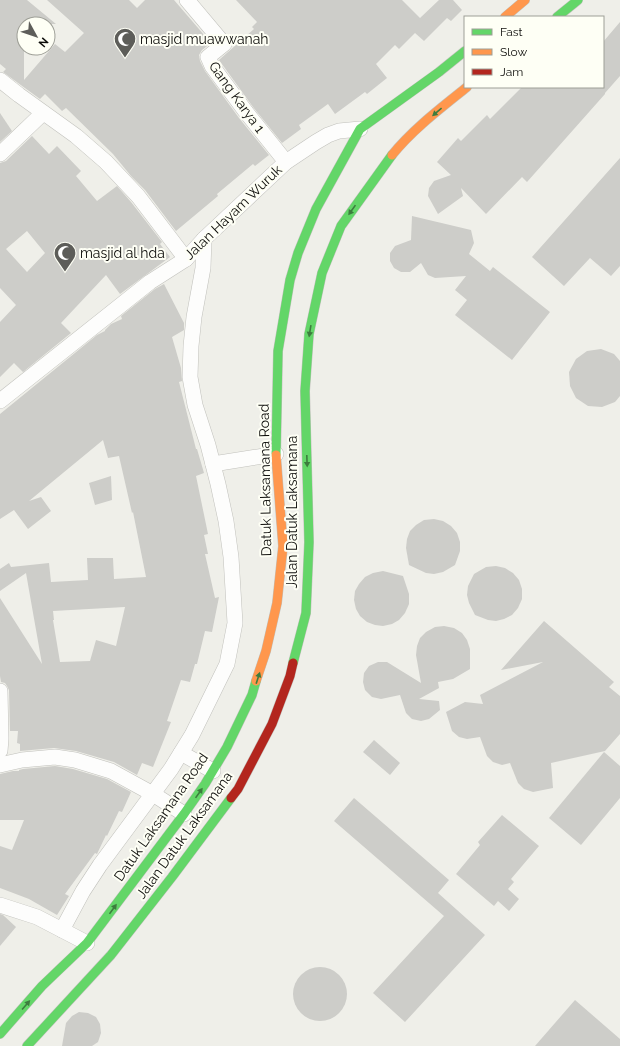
<svg xmlns="http://www.w3.org/2000/svg" width="620" height="1046" font-family="Raleway,sans-serif">
<style>
.building{fill:#cdcdc9;fill-rule:evenodd}
.lines{fill:none;stroke-linecap:round;stroke-linejoin:round}
.street-casing{stroke:#c1c1bc;stroke-width:16}
.fast-casing{stroke:#c1c1bc;stroke-width:10}
.slow-casing{stroke:#c1c1bc;stroke-width:10}
.jam-casing{stroke:#c1c1bc;stroke-width:10}
.street{stroke:#fdfdfc;stroke-width:15}
.fast{stroke:#63d668;stroke-width:9}
.slow{stroke:#ff974d;stroke-width:9}
.jam{stroke:#b3261e;stroke-width:9}
.oneway{fill:#3d7c3e}
.labels{text-anchor:middle;dominant-baseline:central;stroke-width:4;stroke-linejoin:round;paint-order:stroke}
.poi-label{font-size:14px;fill:#0e0e0b;stroke:#fefff5;text-anchor:start}
.street-label{font-size:14px;fill:#0e0e0b;stroke:#fefff5}
</style>
<rect width="100%" height="100%" fill="#efefe9"/>
<g class="building">
<path d="M0,0H27L56,24H24V80L55,44L65,52L84,33L47,0H129L137,8L145,0H174L211,43L202,50L199,55L200,61L205,71L239,118L269,155L255,166L253,164L217,194L218,196L176,231L145,190L131,176L113,154L66,108L62,111L45,94L40,99L3,72L6,69L0,64Z"/>
<path d="M236,0H402L420,18L439,0H453L462,10L451,21L447,18L424,41L415,33L399,49L395,45L376,64L387,78L367,94L365,92L335,114L328,104L299,125L301,129L282,143L253,107L219,60L254,29L252,27L257,22Z"/>
<path d="M620,22V76L605,93V94L527,182L522,177L486,214L461,188L463,196L438,214L428,196L429,188L434,181L451,175L437,162L458,138L461,141L487,115L490,119L522,87H603V42Z"/>
<path d="M0,113L12,131L0,142Z"/>
<path d="M32,136L49,154L57,146L81,171L76,176L97,201L117,186L131,202L162,242L160,244L170,257L120,294L106,275L61,323L71,333L23,372L14,363L0,377V322L16,305L0,288V163L6,161ZM27,231L45,253L27,272L6,249Z"/>
<path d="M620,158V266L611,276L590,258L564,286L532,257Z"/>
<path d="M412,216L471,230L474,243L469,254L490,271L493,267L550,312L512,360L455,315L467,300L455,290L466,276L435,278L428,275L421,263L410,272H401L394,268L390,261V253L395,246L411,240Z"/>
<path d="M164,284L184,323V330L172,337L181,368L182,381L179,382L196,449H197L204,473L196,476L208,534L204,535L208,554H205L215,598L219,597L212,632L205,631L197,664H195L190,682L181,680L167,721L171,722L153,767L142,763L137,775L114,762L76,751L54,748L20,751V744L17,743L18,731H10L9,690L7,686L5,683L1,682L0,676V598L42,664L26,573L0,591V569L9,563L11,567L49,563L51,582L88,580L87,558H113L114,579L146,577L133,512L132,513L119,456L108,458L103,440L29,501L41,497L51,511L28,529L14,510L0,519V414L97,335L105,331V330L111,324L122,319L121,316L155,289ZM125,607L116,646L96,640L90,661L60,662L53,620H54L53,611Z"/>
<path d="M601,349L614,354L620,361V396L615,402L602,407L588,406L576,398L570,386L569,372L576,359L587,351Z"/>
<path d="M111,476L112,500L95,505L89,483Z"/>
<path d="M434,519L443,521L451,526L457,533L460,542V551L455,565L443,572L434,574L426,573L409,565L406,548L407,539L410,531L416,525L424,520Z"/>
<path d="M496,566L505,568L513,573L519,580L522,589V599L518,608L512,615L504,619L496,621L488,620L475,615L469,603L467,595L468,586L474,574L486,567Z"/>
<path d="M383,571L403,576L409,594V604L405,613L399,620L392,624L383,626L375,625L367,622L360,616L356,609L354,600L355,591L359,584L365,577L373,573Z"/>
<path d="M544,621L614,682L609,687L620,696V734L605,751L551,763L553,788L533,792L524,789L518,783L510,763L502,765L493,762L487,756L480,737L467,739L459,737L452,731L446,712L465,702L483,704L480,695L543,662L501,670Z"/>
<path d="M444,626L454,628L462,633L467,640L470,649V669L453,679L438,682L439,688L419,699L439,701L440,710L429,719L421,721L412,719L406,713L400,695L381,699L372,697L365,690L363,682L364,673L369,666L378,662H387L421,683L416,655L417,646L420,638L426,632L435,627Z"/>
<path d="M374,740L400,763L390,775L363,752Z"/>
<path d="M604,752L620,766V798L581,845L549,818Z"/>
<path d="M55,766L73,769L107,779L131,792L122,812L119,811L107,836L106,835L97,854L95,853L65,894L69,896L57,915L29,899L0,888V846L12,850L24,820H0V774L13,771H19V770L23,769Z"/>
<path d="M354,798L449,880L438,893L485,935L405,1022L373,993L444,916L334,821Z"/>
<path d="M502,815L539,846L511,879L514,882L508,889L519,899L509,911L498,901L494,906L456,874L480,845L478,842Z"/>
<path d="M0,914L3,915L16,927L0,946Z"/>
<circle cx="320" cy="994" r="27"/>
<path d="M575,1000L620,1039V1046H535Z"/>
<path d="M79,1012L88,1013L96,1017L100,1024L101,1033L98,1042L92,1046H62L66,1023L72,1016Z"/>
</g>
<g class="lines">
<g class="street-casing">
<g id="street">
<path d="M187,0L224,44L208,57L212,66L246,112L286,162"/>
<path d="M0,80L19,95L76,136L106,162L138,196L186,259"/>
<path d="M0,154L43,113"/>
<path d="M0,401L150,282L186,259L204,239L286,162L316,142L328,135L339,131L360,129"/>
<path d="M213,464L276,454"/>
<path d="M0,691L1,739L0,751"/>
<path d="M181,753L213,771"/>
<path d="M0,765L22,760L55,757L75,760L111,771L153,794L184,814"/>
<path d="M0,905L37,917L87,943"/>
<path d="M62,930L83,891L100,865L171,769L192,735L227,664L235,623L231,557L226,521L218,484L208,445L195,405L190,377L191,346L194,317L203,268L204,239"/>
</g>
</g>
<g class="fast-casing">
<g id="fast">
<path d="M557,17L578,0"/>
<path d="M276,455L278,351L290,280L298,253L316,209L360,129L439,72L465,51"/>
<path d="M293,663L306,613L309,542L305,391L309,334L322,273L341,226L392,155"/>
<path d="M0,1034L42,986L87,943L184,814L205,784L227,747L252,695L256,681"/>
<path d="M27,1046L111,955L172,877L231,798"/>
</g>
</g>
<g class="slow-casing">
<g id="slow">
<path d="M505,17L525,0"/>
<path d="M392,155C413,129 441,108 467,87"/>
<path d="M256,681L266,651L277,603L283,546L276,455"/>
</g>
</g>
<g class="jam-casing">
<path id="jam" d="M231,798L238,789L272,724L290,676L293,663"/>
</g>
<use href="#street" class="street"/>
<use href="#fast" class="fast"/>
<use href="#slow" class="slow"/>
<use href="#jam" class="jam"/>
</g>
<defs><path id="oneway-solid" d="M-6-.8H1V-3.2L6.5 0L1 3.2V.8H-6Z"/></defs>
<g class="oneway">
<use href="#oneway-solid" transform="translate(437 112) rotate(140)"/>
<use href="#oneway-solid" transform="translate(352 210) rotate(125)"/>
<use href="#oneway-solid" transform="translate(310 331) rotate(99)"/>
<use href="#oneway-solid" transform="translate(307 461) rotate(88)"/>
<use href="#oneway-solid" transform="translate(258 678) rotate(-72)"/>
<use href="#oneway-solid" transform="translate(199 793) rotate(-55)"/>
<use href="#oneway-solid" transform="translate(113 909) rotate(-54)"/>
<use href="#oneway-solid" transform="translate(26 1005) rotate(-49)"/>
</g>
<defs>
<g id="mosque-pin" transform="scale(1.15)"><path d="M0 17L-7.5 6A9.5 9.5 0 1 1 7.5 6Z" fill="#5d5d59" stroke="#fefff5"/><path d="M3.5-4.9A6 6 0 1 0 3.5 4.9A5 5 0 1 1 3.5-4.9Z" fill="#fff"/></g>
</defs>
<g fill-rule="evenodd">
<use href="#mosque-pin" x="125" y="39"/>
<use href="#mosque-pin" x="65" y="253"/>
</g>
<g class="labels">
<g class="poi-label">
<text x="140" y="39">masjid muawwanah</text>
<text x="80" y="253">masjid al hda</text>
</g>
<g class="street-label">
<text transform="translate(237 97) rotate(54)">Gang Karya 1</text>
<text transform="translate(233 212) rotate(-44)">Jalan Hayam Wuruk</text>
<text transform="translate(265 480) rotate(-91)">Datuk Laksamana Road</text>
<text transform="translate(292 512) rotate(-90)">Jalan Datuk Laksamana</text>
<text transform="translate(161 817) rotate(-55)">Datuk Laksamana Road</text>
<text transform="translate(184 835) rotate(-54)">Jalan Datuk Laksamana</text>
</g>
</g>
<rect x="464" y="16" width="140" height="72" fill="#fefff5" stroke="#9e9f97"/>
<rect x="472" y="29" width="20" height="6" fill="#63d668" stroke="#9e9f97"/>
<text x="500" y="36" font-size="12" fill="#0e0e0b">Fast</text>
<rect x="472" y="49" width="20" height="6" fill="#ff974d" stroke="#9e9f97"/>
<text x="500" y="56" font-size="12" fill="#0e0e0b">Slow</text>
<rect x="472" y="69" width="20" height="6" fill="#b3261e" stroke="#9e9f97"/>
<text x="500" y="76" font-size="12" fill="#0e0e0b">Jam</text>
<g transform="translate(36 36) rotate(130)"><circle r="19" fill="#fefff5" stroke="#9e9f97"/>
<path d="M0-3L7 15L0 10L-7 15Z" fill="#5d5d59"/>
<text y="-6" font-size="11" font-weight="bold" text-anchor="middle" fill="#0e0e0b">N</text>
</g>
</svg>
